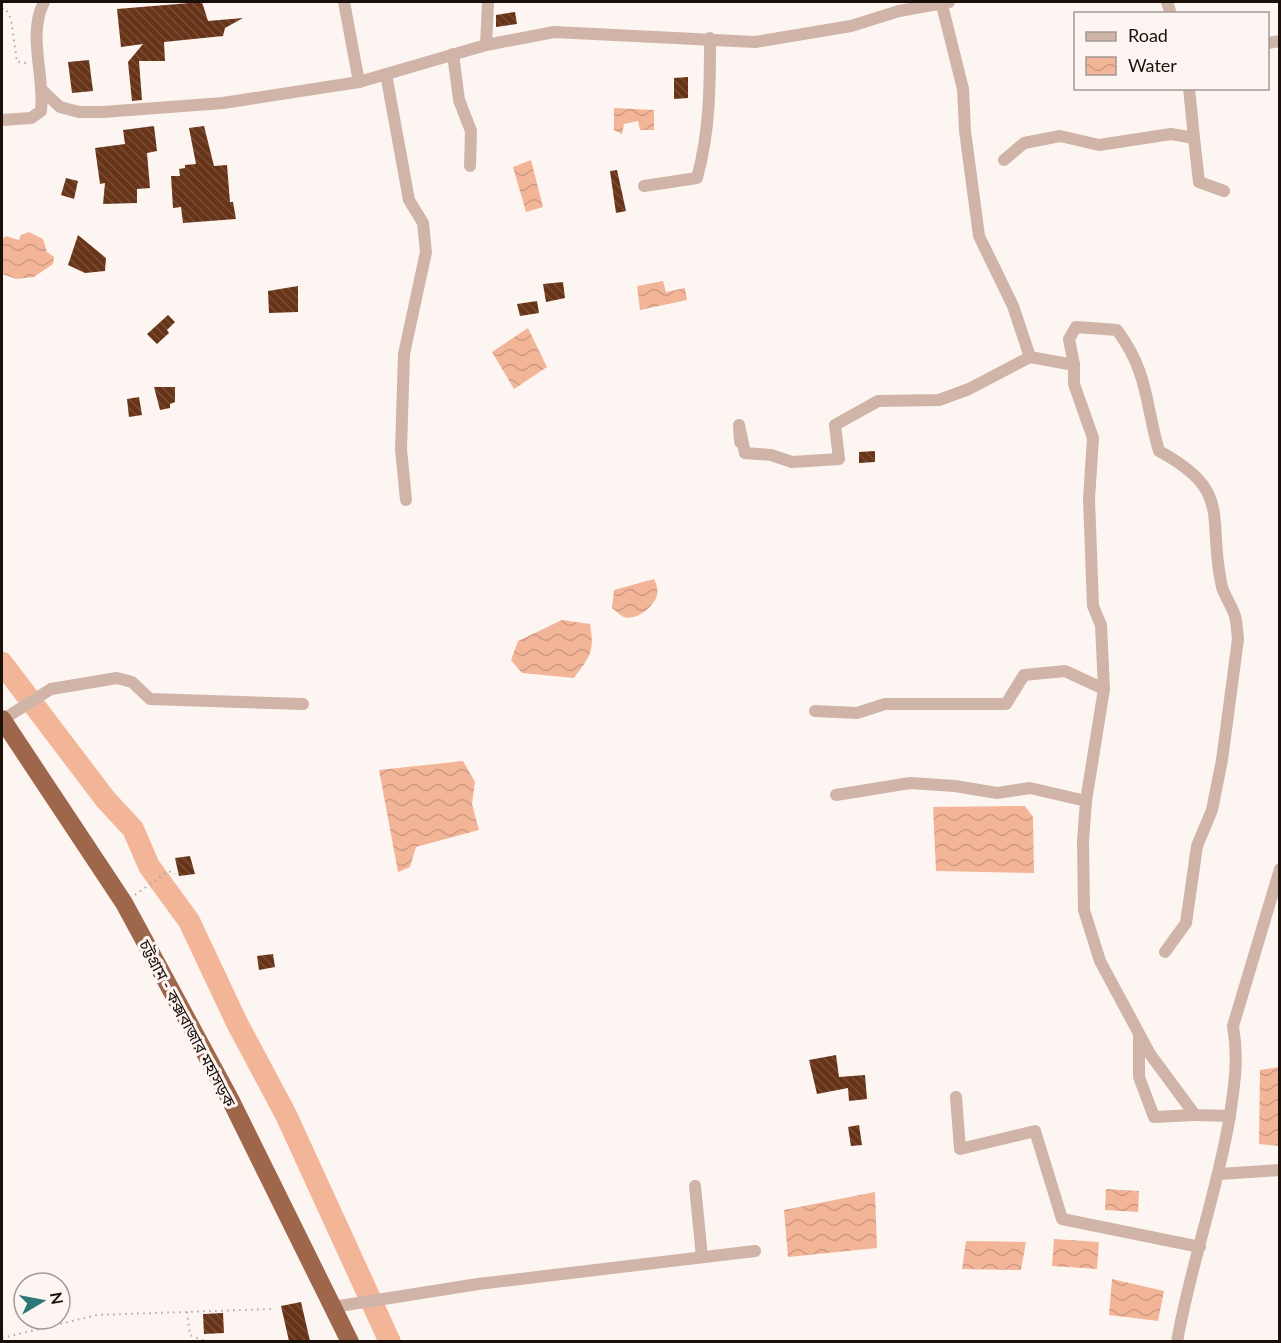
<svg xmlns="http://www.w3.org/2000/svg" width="1281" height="1343" font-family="Lato,'Noto Sans Bengali',sans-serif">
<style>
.water{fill:url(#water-waves)}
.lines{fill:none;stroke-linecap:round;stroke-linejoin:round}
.river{stroke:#f3b597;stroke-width:22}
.building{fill:url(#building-back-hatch)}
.path{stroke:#b0a7a3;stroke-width:2;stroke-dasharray:1.5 4.5;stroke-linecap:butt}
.minor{stroke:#d0b4a7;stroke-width:12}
.highway{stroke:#9e664a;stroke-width:18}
.labels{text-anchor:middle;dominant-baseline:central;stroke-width:6;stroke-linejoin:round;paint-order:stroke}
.street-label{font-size:16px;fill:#1b0f0a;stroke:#fdf5f2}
</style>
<defs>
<pattern id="water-waves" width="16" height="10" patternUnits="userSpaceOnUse" patternTransform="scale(1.5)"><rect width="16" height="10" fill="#f3b597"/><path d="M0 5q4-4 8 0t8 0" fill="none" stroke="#d09a81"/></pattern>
<pattern id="building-back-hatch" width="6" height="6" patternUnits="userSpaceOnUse" patternTransform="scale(1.5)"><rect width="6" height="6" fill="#673418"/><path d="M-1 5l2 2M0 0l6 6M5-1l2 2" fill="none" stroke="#784e38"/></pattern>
</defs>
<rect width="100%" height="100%" fill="#fdf5f2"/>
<g class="water">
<path d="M614,108L654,110V130H640L638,121L624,124L622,134L614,130Z"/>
<path d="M531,160L543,207L526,212L513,167Z"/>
<path d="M29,232L43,239L47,252L54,257L53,264L34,277L16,279L2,274V239L6,236L19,240L21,235Z"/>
<path d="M663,281L666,292L685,288L687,300L640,310L637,286Z"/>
<path d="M528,328L547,367L514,389L492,352Z"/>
<path d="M654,579C657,585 659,592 656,598C652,608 635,621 624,617C621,616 616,611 612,608L614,590Z"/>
<path d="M562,620L590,624C595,652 590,656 574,678L522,673L511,660L518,641Z"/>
<path d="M463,761L475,782L472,804L479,830L416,847L410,867L398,872L379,770Z"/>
<path d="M1025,806L1033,817L1034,873L936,871L933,807Z"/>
<path d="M1279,1067V1146L1259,1144L1260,1070Z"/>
<path d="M1106,1189L1139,1191L1138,1212L1105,1210Z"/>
<path d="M875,1192L877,1248L788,1257L784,1210Z"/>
<path d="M1054,1239L1099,1242L1097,1269L1052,1266Z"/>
<path d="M966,1241L1026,1242L1021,1270L962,1269Z"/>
<path d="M1112,1279L1164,1291L1158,1321L1109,1315Z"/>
</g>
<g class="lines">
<path class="river" d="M2,663L106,800L133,829L149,866L189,921L237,1023L286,1115L390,1342"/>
</g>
<g class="building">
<path d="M202,2L208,21L243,18L225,28L223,36L164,42L165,61H139L142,100L132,101L128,62L143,44L121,47L117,9Z"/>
<path d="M515,12L517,24L496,27V15Z"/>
<path d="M89,60L93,91L72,93L68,62Z"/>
<path d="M688,77V98L674,99V78Z"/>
<path d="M154,126L157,151L147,153L150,188L137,189V203L103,204L105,183L100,184L95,148L125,144L123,130Z"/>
<path d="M204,126L214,166L227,165L230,202H233L236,219L183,223L181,207L173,208L171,176H180L179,169L185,168V165L196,164L189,128Z"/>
<path d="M617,170L626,211L616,213L610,171Z"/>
<path d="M66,178L78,181L74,199L61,195Z"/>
<path d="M78,235L106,258L105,271L85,273L68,265Z"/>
<path d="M563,282L565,298L546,302L543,284Z"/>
<path d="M298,286V312L269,313L268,291Z"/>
<path d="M537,301L539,313L520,316L517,304Z"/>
<path d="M168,315L175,322L167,330L169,333L157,344L147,334Z"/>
<path d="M154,387H175V402L170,404V408L160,410Z"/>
<path d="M139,397L142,415L129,417L127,399Z"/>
<path d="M875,451V462L859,463V452Z"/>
<path d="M190,856L195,874L179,876L175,858Z"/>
<path d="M273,954L275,967L259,970L257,956Z"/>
<path d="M836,1055L839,1077L865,1075L867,1099L849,1101L848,1088L817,1094L809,1060Z"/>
<path d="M859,1125L862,1145L851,1146L848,1127Z"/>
<path d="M301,1302L310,1341H289L281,1306Z"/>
<path d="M223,1313L224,1333L204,1334L203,1314Z"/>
</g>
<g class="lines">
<g class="path">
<path d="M2,9H6L11,19L17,62L27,63"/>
<path d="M135,895L168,871L175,874"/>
<path d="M187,1312L190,1335L207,1342"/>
<path d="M2,1338L97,1315L272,1309"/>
</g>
<g class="minor">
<path d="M344,2L359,82"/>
<path d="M1167,2L1171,14"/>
<path d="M942,5L963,89L965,131L979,236L1013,306L1030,357L1074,365V384L1093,438L1089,499L1093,606L1101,625L1104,689L1086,801L1083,841L1084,910L1100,961L1150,1054L1195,1115L1230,1116"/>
<path d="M1268,43L1280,41"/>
<path d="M486,45L488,2"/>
<path d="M453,54L459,100L471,131L470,166"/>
<path d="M386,74L409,200L423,223L426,252L404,354L401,449L406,500"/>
<path d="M1189,88L1194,138"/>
<path d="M43,91L60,107L79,112H103L223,103L359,82L486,45L554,32L755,42L851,26L899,11L949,2"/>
<path d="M2,120L31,118L41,111C45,75 27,35 44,2"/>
<path d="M1004,160L1024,143L1060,136L1099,145L1171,134L1194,138L1199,182L1224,191"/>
<path d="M644,186L697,178C710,131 710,86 710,38"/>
<path d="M1074,365L1069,339L1076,327L1117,330C1149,373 1145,404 1159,451C1235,492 1206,517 1222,587C1225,597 1232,606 1235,616C1237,624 1237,632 1238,639L1222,760L1212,810L1197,846L1186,923L1165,952"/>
<path d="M740,442L739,425L745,453L771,455L792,462L839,459L835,425L878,401L939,400L969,389L1030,357"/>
<path d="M815,711L857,713L885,704H1006L1024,675L1065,671L1104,689"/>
<path d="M2,720L51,689L117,678L132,682L150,699L303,704"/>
<path d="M836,795L910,783L955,786L997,793L1030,788L1086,801"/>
<path d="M1139,1036V1077L1154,1117L1195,1115"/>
<path d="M956,1097L960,1149L1035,1131L1062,1219L1200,1247"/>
<path d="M1220,1174L1280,1170"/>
<path d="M695,1186L702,1257"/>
<path d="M333,1307L478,1284L755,1251"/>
<path d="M1177,1342C1190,1267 1216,1196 1229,1121C1234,1088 1239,1060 1233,1026L1280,869"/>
</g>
<path class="highway" d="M2,719L124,903L230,1099L350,1342"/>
</g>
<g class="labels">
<g class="street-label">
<text transform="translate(188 1023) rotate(62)">চট্টগ্রাম - কক্সবাজার মহাসড়ক</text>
</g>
</g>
<rect width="1281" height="1343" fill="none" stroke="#1b0f0a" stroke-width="6"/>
<rect x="1074" y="12" width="195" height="78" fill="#fdf5f2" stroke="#a39995" stroke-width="1.5"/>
<rect x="1086" y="32" width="30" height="9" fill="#d0b4a7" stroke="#a39995" stroke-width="1.5"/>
<text x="1128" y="42" font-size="18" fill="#1b0f0a">Road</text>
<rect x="1086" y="57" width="30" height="18" fill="url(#water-waves)" stroke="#a39995" stroke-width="1.5"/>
<text x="1128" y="72" font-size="18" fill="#1b0f0a">Water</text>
<g transform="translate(42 1301) rotate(80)"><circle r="28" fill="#fdf5f2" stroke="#a39995" stroke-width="1.5"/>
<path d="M0-4.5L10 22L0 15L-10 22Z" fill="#2d7779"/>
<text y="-9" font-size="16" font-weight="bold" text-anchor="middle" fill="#1b0f0a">N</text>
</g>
</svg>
